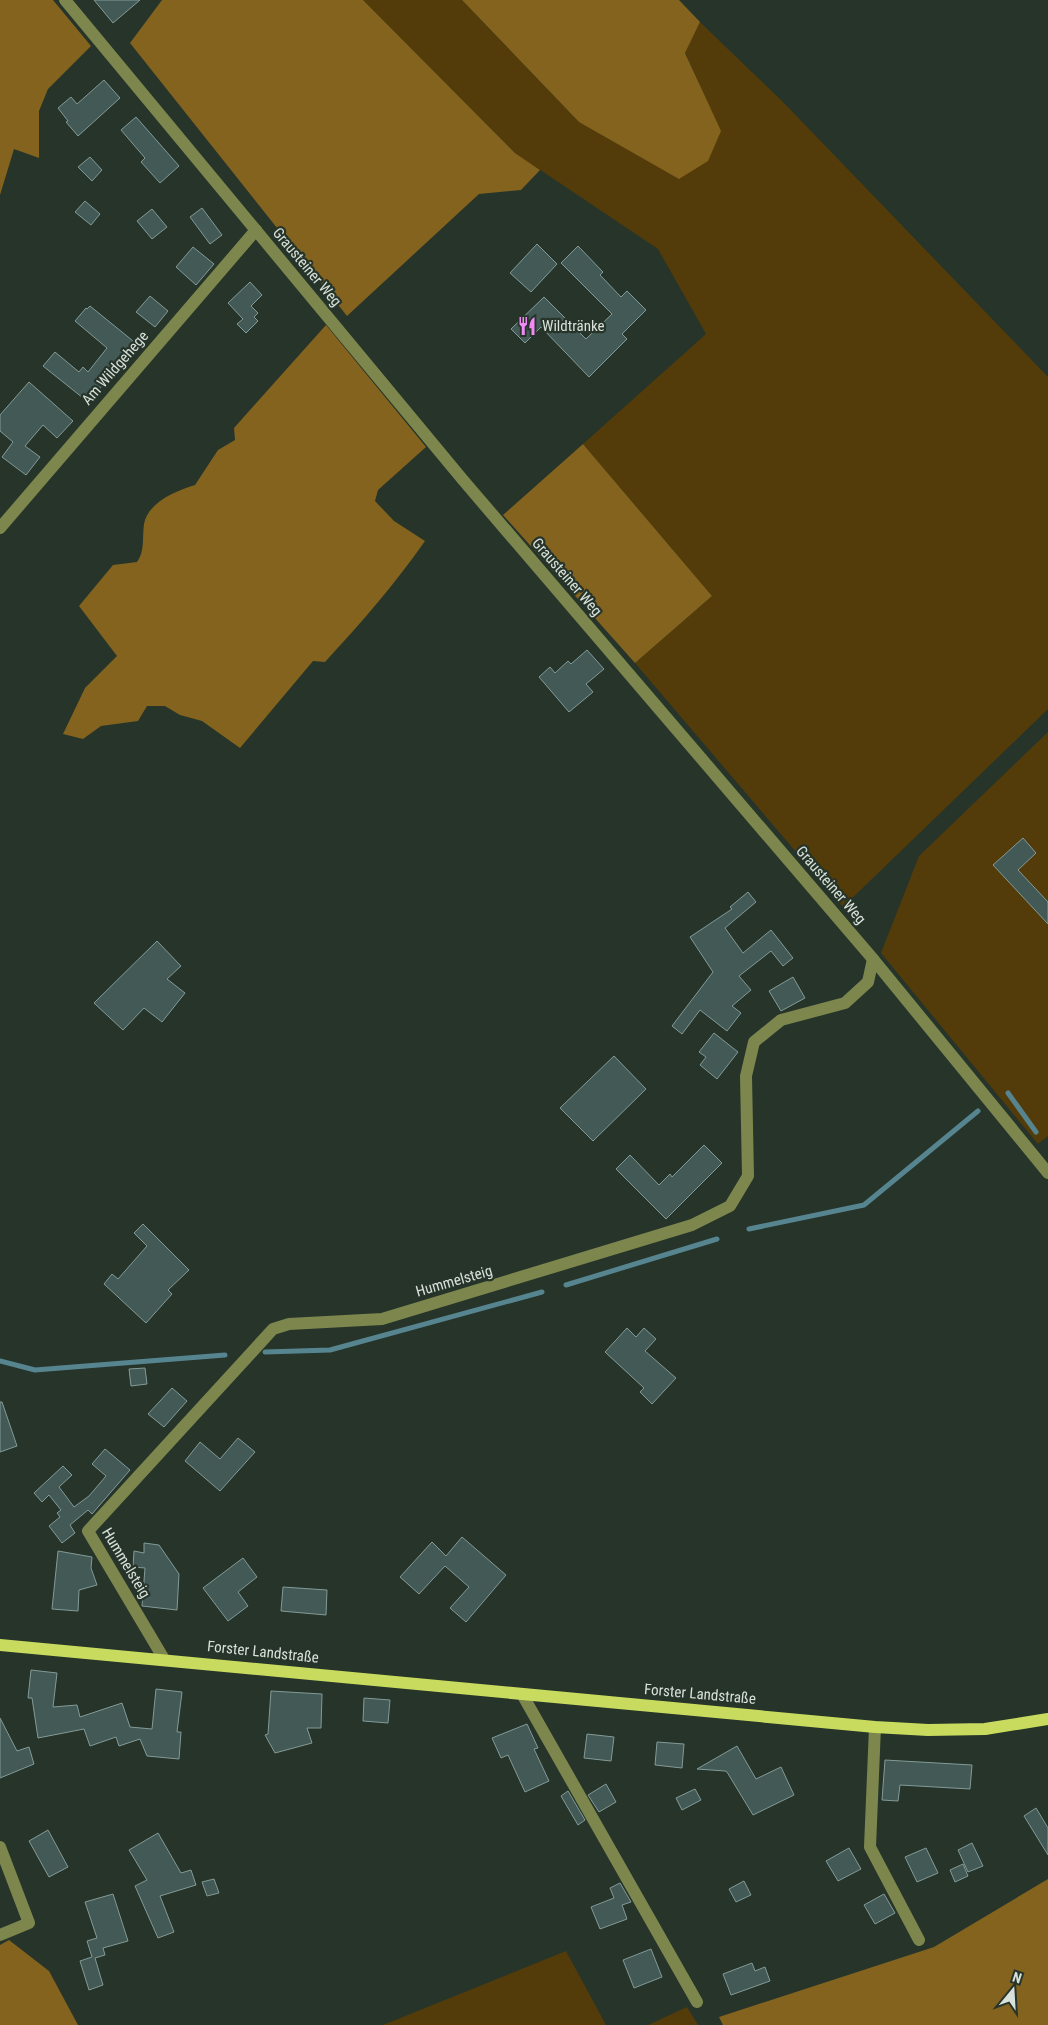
<svg xmlns="http://www.w3.org/2000/svg" width="1048" height="2025" font-family="'Roboto Condensed',sans-serif">
<style>
.green{fill:#533c09}
.forest{fill:#83631e}
.lines{fill:none;stroke-linecap:round;stroke-linejoin:round}
.stream{stroke:#568590;stroke-width:5}
.building{fill:#435956;stroke:#839b98}
.minor{stroke:#7c864d;stroke-width:12}
.major{stroke:#c8db5f;stroke-width:12}
.labels{text-anchor:middle;dominant-baseline:central;stroke-width:4.5;stroke-linejoin:round;paint-order:stroke}
.street-label{font-size:15px;fill:#d8e1da;stroke:#26342a}
.poi-label{font-size:15px;fill:#d8e1da;stroke:#26342a;text-anchor:start}
</style>
<rect width="100%" height="100%" fill="#26342a"/>
<g class="green">
<path d="M363,0H462L579,122L720,131L685,52L700,22L784,103L1048,377V709L843,907L635,663L712,596L583,444L706,334L658,249L515,153Z"/>
<path d="M1048,732V1136L1038,1144L881,953L919,856Z"/>
<path d="M566,1951L606,2025H383Z"/>
<path d="M687,2007L698,2025H648Z"/>
</g>
<g class="forest">
<path d="M0,0H53L91,46L48,89L39,111V158L14,149L0,195Z"/>
<path d="M162,0H363L515,153L540,170L521,190L479,194L347,316L130,43Z"/>
<path d="M462,0H679L700,22L685,53L721,131L708,161L679,179L579,122Z"/>
<path d="M326,325L426,447L378,490L375,501L394,521L425,541C395,584 361,623 325,662L313,661L240,748L202,721L180,715L165,706H147L138,721L101,726L83,739L63,734L85,688L117,656L79,606L113,565L137,562C145,551 142,538 144,524C148,502 176,491 195,485L218,450L235,440L234,428Z"/>
<path d="M583,444L712,596L635,663L503,515Z"/>
<path d="M1048,1879V2025H723L719,2017L934,1947Z"/>
<path d="M9,1940L49,1971L78,2025H0V1945Z"/>
</g>
<g class="lines">
<g class="stream">
<path d="M1008,1093L1036,1132"/>
<path d="M749,1229L864,1205L978,1111"/>
<path d="M566,1285L717,1239"/>
<path d="M265,1352L330,1350L542,1292"/>
<path d="M0,1361L35,1370L225,1355"/>
</g>
</g>
<g class="building">
<path d="M94,0H140L113,23Z"/>
<path d="M104,80L120,98L78,136L66,122L68,121L58,108L71,97L77,104Z"/>
<path d="M136,117L179,166L160,183L141,162L145,158L121,130Z"/>
<path d="M90,157L102,170L92,181L78,167Z"/>
<path d="M85,201L100,214L91,225L75,212Z"/>
<path d="M202,208L222,235L210,244L190,217Z"/>
<path d="M152,209L167,227L152,239L137,221Z"/>
<path d="M537,244L557,264L531,292L510,273Z"/>
<path d="M578,246L603,272L600,275L621,297L627,291L646,310L622,334L627,339L589,377L541,327L525,343L511,329L544,297L586,339L612,314L561,263Z"/>
<path d="M193,247L214,264L196,285L176,267Z"/>
<path d="M250,282L262,295L251,306L258,313L254,317L258,321L246,333L237,324L243,319L228,303Z"/>
<path d="M150,296L168,311L155,327L136,312Z"/>
<path d="M90,306L138,345L88,402L43,366L55,352L79,372L83,367L88,372L107,348L75,321L86,308L87,309Z"/>
<path d="M29,382L73,421L57,438L43,425L25,446L40,457L26,475L2,457L13,442L0,431V415Z"/>
<path d="M587,650L604,669L586,684L593,692L569,712L539,677L550,667L555,673L568,661L571,664Z"/>
<path d="M1023,838L1036,853L1018,870L1048,902V924L993,865Z"/>
<path d="M748,892L756,902L725,928L743,953L771,930L793,958L783,966L771,951L739,976L751,990L732,1006L741,1013L727,1031L700,1010L682,1034L672,1026L713,972L690,937L732,909L730,907Z"/>
<path d="M157,941L181,966L167,979L185,993L162,1022L144,1008L123,1030L94,1003Z"/>
<path d="M793,977L805,998L781,1011L769,991Z"/>
<path d="M714,1033L738,1052L717,1079L700,1065L706,1057L699,1052Z"/>
<path d="M614,1056L646,1089L593,1141L560,1108Z"/>
<path d="M704,1145L722,1163L666,1219L616,1169L630,1155L659,1185L670,1174L672,1177Z"/>
<path d="M143,1224L189,1270L168,1290L172,1294L146,1323L104,1284L112,1274L118,1279L147,1246L134,1233Z"/>
<path d="M627,1328L636,1337L644,1328L656,1339L645,1351L676,1378L652,1404L640,1392L644,1388L605,1352Z"/>
<path d="M145,1368L147,1384L131,1386L129,1369Z"/>
<path d="M172,1388L187,1401L164,1427L148,1414Z"/>
<path d="M0,1402H2L17,1446L0,1452Z"/>
<path d="M238,1438L255,1452L220,1491L185,1461L200,1442L220,1459Z"/>
<path d="M105,1449L130,1470L92,1514L88,1510L70,1525L75,1533L62,1543L49,1526L60,1517L57,1513L61,1510L49,1495L42,1502L34,1493L63,1466L72,1475L59,1487L74,1507L89,1496L106,1476L92,1464Z"/>
<path d="M462,1537L506,1575L466,1622L450,1608L469,1587L445,1566L419,1594L400,1577L432,1542L446,1556Z"/>
<path d="M144,1543L159,1545L179,1574L177,1610L142,1606L145,1568L133,1567L134,1551L144,1553Z"/>
<path d="M58,1551L92,1557L91,1568L97,1585L79,1590L78,1611L52,1609Z"/>
<path d="M243,1558L257,1577L238,1592L248,1606L228,1621L203,1588Z"/>
<path d="M283,1587L327,1590L326,1615L281,1611Z"/>
<path d="M31,1670L57,1673L53,1707L77,1705L80,1717L122,1703L130,1727L152,1729L156,1689L182,1692L177,1732H181L179,1759L147,1756L140,1739L119,1746L116,1737L90,1746L84,1729L38,1738L32,1698H28Z"/>
<path d="M271,1691L322,1694L321,1728H307L312,1743L275,1753L265,1735L268,1734Z"/>
<path d="M364,1698L390,1700L388,1723L363,1721Z"/>
<path d="M0,1718L17,1751L29,1747L34,1764L0,1778Z"/>
<path d="M527,1724L538,1748L534,1749L549,1781L525,1792L508,1755L501,1758L492,1738Z"/>
<path d="M587,1734L614,1737L611,1761L584,1758Z"/>
<path d="M657,1742L684,1744L682,1768L655,1765Z"/>
<path d="M737,1746L756,1779L781,1767L794,1795L753,1815L727,1772L725,1771L697,1769Z"/>
<path d="M885,1760L972,1765L970,1789L900,1785L898,1801L882,1800Z"/>
<path d="M606,1784L616,1802L599,1812L588,1795Z"/>
<path d="M695,1789L701,1800L682,1810L676,1798Z"/>
<path d="M568,1791L585,1820L578,1825L561,1796Z"/>
<path d="M1036,1808L1048,1828V1855L1024,1816Z"/>
<path d="M48,1830L68,1867L49,1877L29,1841Z"/>
<path d="M158,1833L181,1873L191,1870L196,1885L160,1896L174,1932L158,1938L135,1886L147,1880L129,1850Z"/>
<path d="M972,1843L983,1866L968,1872L958,1850Z"/>
<path d="M849,1848L861,1869L838,1881L826,1861Z"/>
<path d="M926,1848L938,1873L917,1882L905,1857Z"/>
<path d="M963,1864L968,1876L955,1882L950,1870Z"/>
<path d="M214,1879L219,1893L207,1896L202,1882Z"/>
<path d="M744,1881L751,1895L736,1902L729,1889Z"/>
<path d="M620,1883L631,1902L622,1905L627,1919L600,1929L591,1907L614,1898L610,1888Z"/>
<path d="M113,1894L128,1941L103,1948L105,1955L95,1958L103,1985L89,1990L80,1961L92,1957L87,1941L97,1938L85,1902Z"/>
<path d="M884,1894L895,1913L875,1924L864,1905Z"/>
<path d="M651,1949L662,1977L634,1988L623,1960Z"/>
<path d="M752,1963L755,1971L765,1967L770,1981L731,1995L723,1974Z"/>
</g>
<g class="lines">
<g class="minor">
<path d="M65,0L463,480L873,959L1048,1173"/>
<path d="M0,528L256,230"/>
<path d="M164,1659L88,1531L273,1329L289,1324L382,1319L692,1225L730,1206L748,1176L746,1076L754,1042L781,1020L845,1003L868,982L873,959"/>
<path d="M522,1694L697,2002"/>
<path d="M875,1727L870,1847L919,1940"/>
<path d="M0,1847L29,1923L0,1935"/>
</g>
<path class="major" d="M0,1645L875,1727L928,1730L985,1729L1048,1719"/>
</g>
<defs>
<g id="restaurant-bare" transform="scale(1.5)"><path d="M-5-6h1v4h1v-4h1v4h1v-4h1v5L-1.5 .5V6h-2V.5L-5-1ZM5-6V6H3V1.5H1.5Q1.5-4 5-6Z" fill="#f18af5" stroke="#26342a" stroke-width="2.5" paint-order="stroke"/></g>
</defs>
<g fill-rule="evenodd">
<use href="#restaurant-bare" x="527" y="326"/>
</g>
<g class="labels">
<g class="street-label">
<text transform="translate(307 267) rotate(50)">Grausteiner Weg</text>
<text transform="translate(115 368) rotate(-49)">Am Wildgehege</text>
<text transform="translate(567 577) rotate(49)">Grausteiner Weg</text>
<text transform="translate(831 885) rotate(49)">Grausteiner Weg</text>
<text transform="translate(454 1281) rotate(-16)">Hummelsteig</text>
<text transform="translate(126 1563) rotate(59)">Hummelsteig</text>
<text transform="translate(263 1652) rotate(6)">Forster Landstraße</text>
<text transform="translate(700 1694) rotate(5)">Forster Landstraße</text>
</g>
<g class="poi-label">
<text x="542" y="326">Wildtränke</text>
</g>
</g>
<g transform="translate(1013 1990) rotate(18)" stroke="#26342a" stroke-width="4" paint-order="stroke">
<path d="M0-4L9 19L0 12L-9 19Z" fill="#d8e1da"/>
<text y="-8" font-size="14" font-weight="bold" text-anchor="middle" fill="#d8e1da">N</text>
</g>
</svg>
